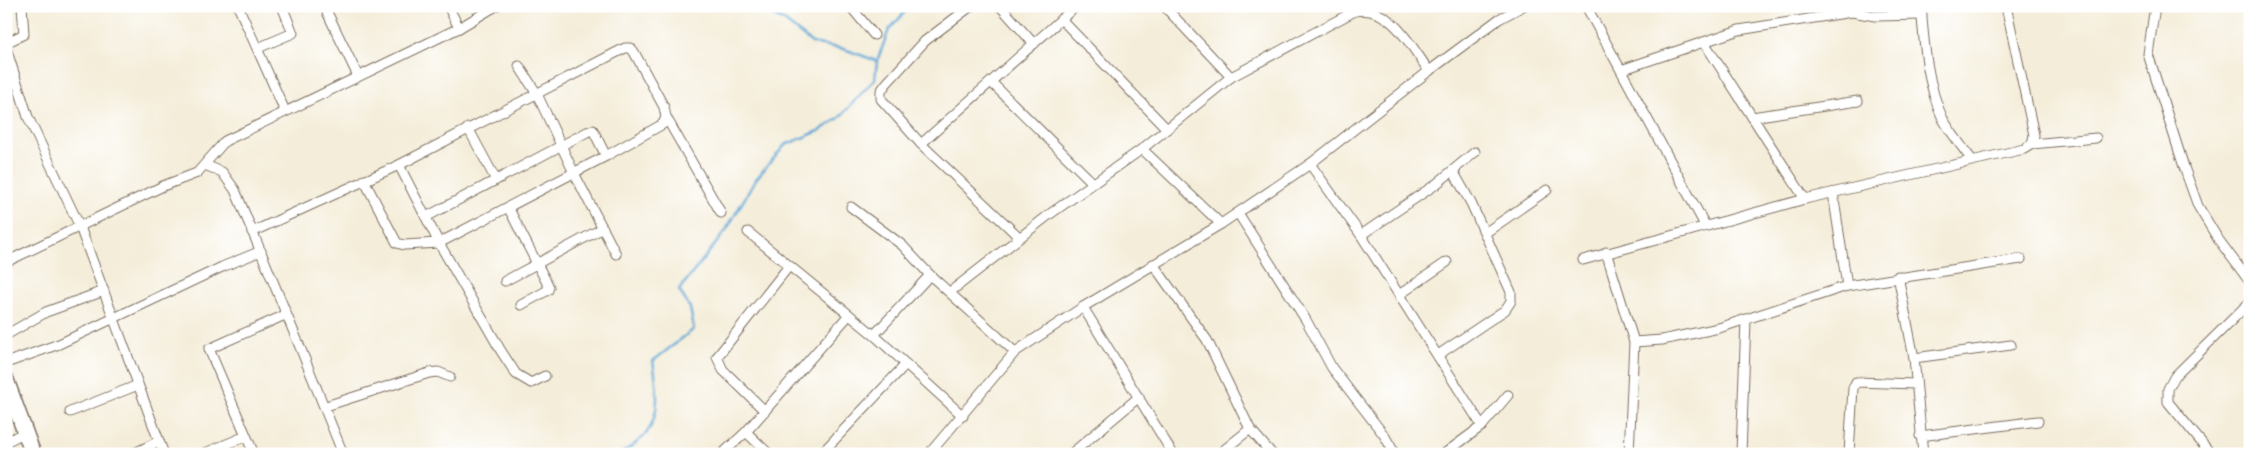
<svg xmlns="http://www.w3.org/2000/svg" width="2256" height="460" font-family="Itim,sans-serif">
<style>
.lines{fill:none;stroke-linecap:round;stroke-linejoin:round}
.stream{stroke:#5ea7d5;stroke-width:2.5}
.street-casing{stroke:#7c6e5f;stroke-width:11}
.primary-casing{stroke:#7c6e5f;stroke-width:18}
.street{stroke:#fff;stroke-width:9}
.primary{stroke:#fff;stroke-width:15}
</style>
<rect width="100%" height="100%" fill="#fff"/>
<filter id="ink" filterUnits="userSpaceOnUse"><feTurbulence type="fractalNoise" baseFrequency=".02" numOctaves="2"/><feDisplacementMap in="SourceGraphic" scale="10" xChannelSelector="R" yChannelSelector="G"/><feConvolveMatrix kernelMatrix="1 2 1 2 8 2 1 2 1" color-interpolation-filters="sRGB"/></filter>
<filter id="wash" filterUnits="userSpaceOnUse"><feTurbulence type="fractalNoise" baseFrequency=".0096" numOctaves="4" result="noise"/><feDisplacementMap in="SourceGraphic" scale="20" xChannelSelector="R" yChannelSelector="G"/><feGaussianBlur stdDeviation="1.12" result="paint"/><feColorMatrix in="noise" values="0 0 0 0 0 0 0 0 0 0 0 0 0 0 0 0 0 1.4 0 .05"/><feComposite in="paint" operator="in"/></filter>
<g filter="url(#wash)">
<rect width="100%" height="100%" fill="#f4edd9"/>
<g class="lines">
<g class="stream">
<path d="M753,6L783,20L812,43L844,49L877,61"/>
<path d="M621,454C629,448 640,441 646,434C662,413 657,385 653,361L694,329L690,308L679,290L725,232L756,179L785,145L819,131L839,118L875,79L877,61L889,30L910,6"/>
</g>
</g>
</g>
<g filter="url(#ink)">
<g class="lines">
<g class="street-casing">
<g id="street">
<path d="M238,6L285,111"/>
<path d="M324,6L358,76"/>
<path d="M448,6L459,28"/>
<path d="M850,6L874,35"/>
<path d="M971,6L925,41L886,84L881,91V99L921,144L1019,237"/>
<path d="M1000,6L1034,44"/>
<path d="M1164,6L1231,77"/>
<path d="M1586,6L1705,225"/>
<path d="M1921,6C1924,43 1927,85 1943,119C1951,133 1962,147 1972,160"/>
<path d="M2155,6L2148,54L2185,170L2198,206L2218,239L2250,282"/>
<path d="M1061,19L1167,129"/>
<path d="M1704,42L1805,199"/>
<path d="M6,43L24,34L22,6"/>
<path d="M6,48L28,117L80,227L159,441L133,454"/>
<path d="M258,48L293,33L282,6"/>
<path d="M519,66L537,94L574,173L616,254"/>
<path d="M1621,70L1739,30L1852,12L1875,16L1922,15"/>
<path d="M991,82L1092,182"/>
<path d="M666,117L721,213"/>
<path d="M1752,117L1858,101"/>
<path d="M468,128L496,180"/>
<path d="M921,144L1076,6"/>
<path d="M2032,144L2096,138"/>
<path d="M1142,149L1221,224"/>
<path d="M1310,164L1361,235L1482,426"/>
<path d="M205,165L222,172L235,190C272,278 308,366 343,454"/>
<path d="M399,165L439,243L501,351L516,374L531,383L545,376"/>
<path d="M1833,193L1847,286"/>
<path d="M508,207L549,287L548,290L521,305"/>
<path d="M851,207L902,245L930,275L1015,352"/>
<path d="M1238,213L1306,320L1332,368L1384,435L1395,454"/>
<path d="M426,217L587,132L593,130L606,156"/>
<path d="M252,232L399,165L625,48H631L634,52L664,107L666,117L663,124L606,156L439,243L404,245L397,243L364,180"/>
<path d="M748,232L874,335L963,416"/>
<path d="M1485,233L1547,190"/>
<path d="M1361,235L1435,185L1475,152"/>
<path d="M1606,252L1634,342L1629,454"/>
<path d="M1583,260L1805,199L2024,149L2032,144L2034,135L2006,6"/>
<path d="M6,262L163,186L197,173L225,141L459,28L496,6"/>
<path d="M1153,264L1207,340L1250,429L1272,454"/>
<path d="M1898,276L1914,358L1923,454"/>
<path d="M505,281L603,228"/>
<path d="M950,292L1050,214L1142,149L1231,77L1355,11C1390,4 1411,46 1429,71"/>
<path d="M1399,295L1447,262"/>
<path d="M1083,307L1173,454"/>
<path d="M6,335L46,312L104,291"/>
<path d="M874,335L930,275"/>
<path d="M1634,342L1662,340L1719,328L1847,286L2021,259"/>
<path d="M1438,355L1505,310L1511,301V292L1471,203L1453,171"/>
<path d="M1914,358L2011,345"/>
<path d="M6,363L59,344L222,267L261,251"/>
<path d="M326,406L429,373L438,372L450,377"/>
<path d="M765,411L723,370L717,357L789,266"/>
<path d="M70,412L138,385"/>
<path d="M746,432L769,454"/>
<path d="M1920,436L2038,421"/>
<path d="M159,441L164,454"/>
<path d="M6,442L27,431"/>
<path d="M203,454L246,436"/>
<path d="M254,454L209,349L285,315"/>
<path d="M722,454L746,432L848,316"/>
<path d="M821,454L906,364"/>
<path d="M929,454L1015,352L1083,307L1221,224L1310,164L1429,71L1499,19L1523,6"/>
<path d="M1071,454L1139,397"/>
<path d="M1219,454L1250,429"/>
<path d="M1444,454L1482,426L1508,395"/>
<path d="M1741,454L1746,320"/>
<path d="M1849,454L1853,388L1856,382L1916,384"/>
<path d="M2211,454L2168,402V389L2175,376L2250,302"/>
</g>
</g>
<g class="primary-casing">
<path id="primary" d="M6,380L33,454"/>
</g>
<use href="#street" class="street"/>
<use href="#primary" class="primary"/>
</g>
</g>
<rect width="2256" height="460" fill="none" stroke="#fff" stroke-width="25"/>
</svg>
